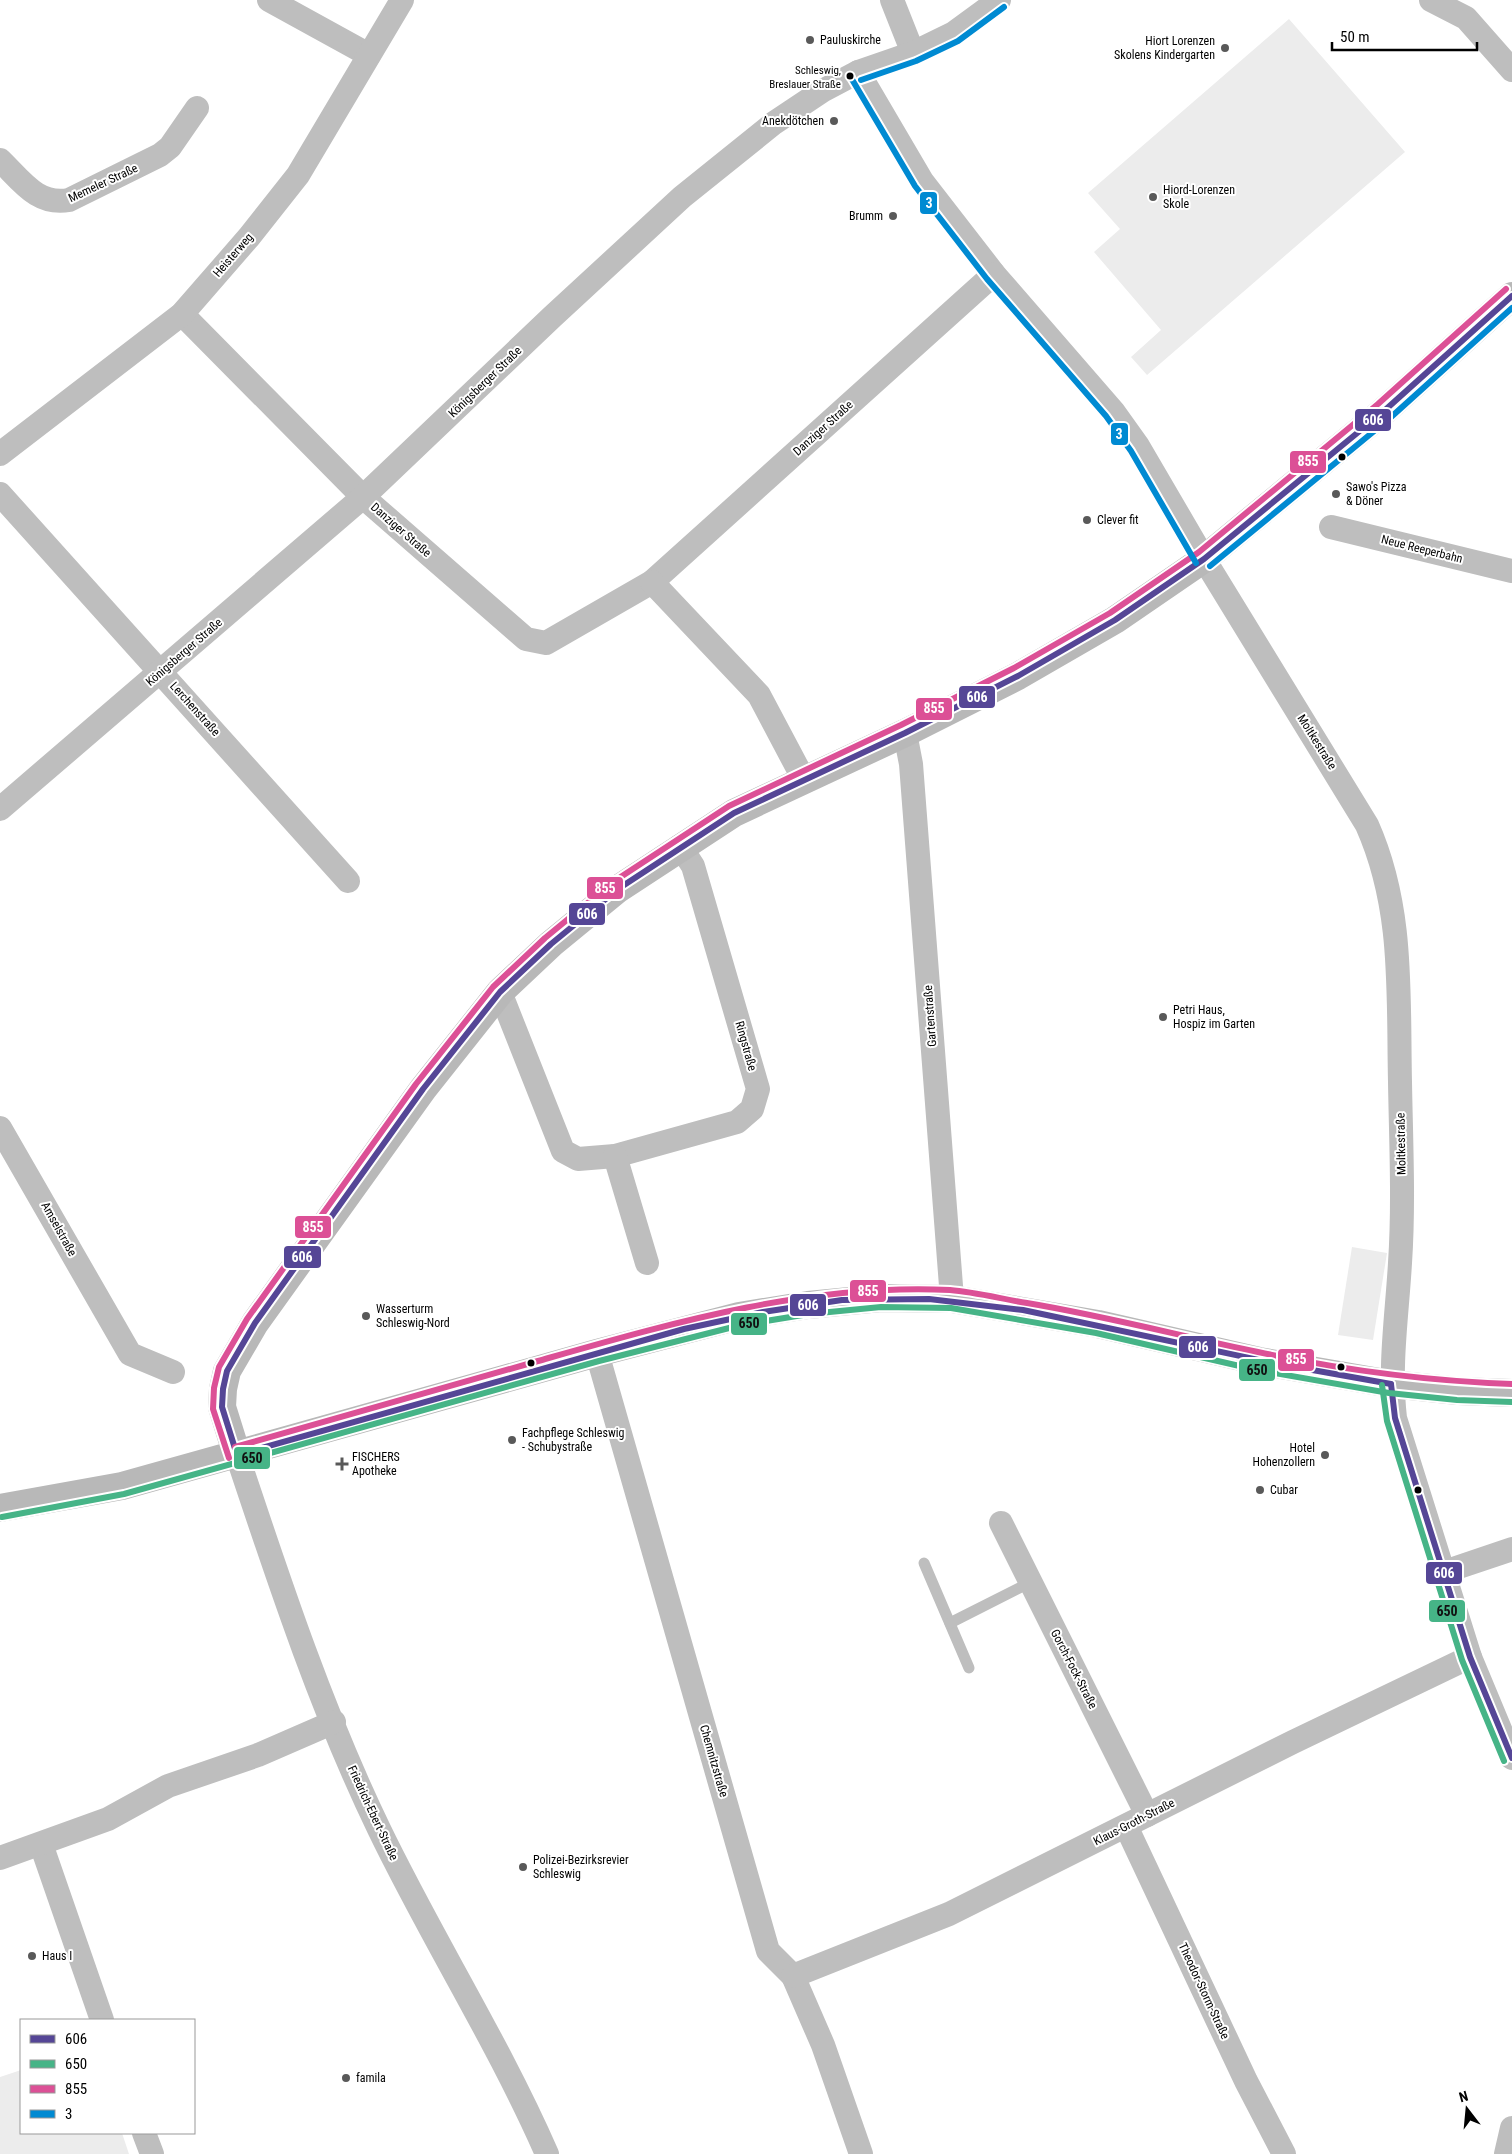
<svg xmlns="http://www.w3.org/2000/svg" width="1512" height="2154" font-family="'Roboto Condensed',sans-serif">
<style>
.green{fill:#ececec}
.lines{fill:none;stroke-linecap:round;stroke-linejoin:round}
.lane{stroke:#bebebe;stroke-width:11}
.street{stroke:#bebebe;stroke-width:24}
.secondary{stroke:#b8b8b8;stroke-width:28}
.bus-1-casing{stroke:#fff;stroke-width:10}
.bus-2-casing{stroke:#fff;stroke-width:10}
.bus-3-casing{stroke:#fff;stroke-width:10}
.bus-4-casing{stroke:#fff;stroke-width:10}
.bus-1{stroke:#554696;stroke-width:6}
.bus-2{stroke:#46b487;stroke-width:6}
.bus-3{stroke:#dc5096;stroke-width:6}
.bus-4{stroke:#008ad2;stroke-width:6}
.poi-dot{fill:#595959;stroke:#fff;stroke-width:2}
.bus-dot{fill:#000;stroke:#fff;stroke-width:2}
.labels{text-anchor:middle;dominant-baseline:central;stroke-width:4;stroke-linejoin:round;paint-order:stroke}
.bus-label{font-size:11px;fill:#000;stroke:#fff;text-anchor:end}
.poi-label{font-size:12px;fill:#000;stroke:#fff;text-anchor:start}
.street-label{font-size:12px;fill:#000;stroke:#fff}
.line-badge{stroke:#fff;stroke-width:2}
.badge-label{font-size:14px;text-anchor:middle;font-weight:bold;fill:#fff}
.pale-badge-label{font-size:14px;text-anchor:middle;font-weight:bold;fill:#111}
</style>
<rect width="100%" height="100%" fill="#fff"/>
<g class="green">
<path d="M1289,19L1405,152L1147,375L1131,357L1161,330L1094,252L1120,229L1088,193Z"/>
<path d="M1352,1247L1387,1253L1373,1340L1338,1335Z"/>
<path d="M21,2070V2133H122L129,2154H0V2077Z"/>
</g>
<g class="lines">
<g class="lane">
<path d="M924,1563L969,1668"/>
<path d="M950,1623L1031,1582"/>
</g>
<g class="street">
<path d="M269,0L369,55"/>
<path d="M892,0L913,53"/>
<path d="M1431,0L1466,18L1512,70"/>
<path d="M858,72L922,181L994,274L1113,411L1138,446L1204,559L1367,825C1404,908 1398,993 1400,1082C1401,1142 1404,1203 1400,1263C1397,1315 1389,1366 1395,1418L1470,1657L1512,1758"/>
<path d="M0,160C21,180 37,206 69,200L160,155L170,147L197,108"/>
<path d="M182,314L363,497L526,639L546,643L652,582L994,274"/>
<path d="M0,454L182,314L249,237L298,175L402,0"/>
<path d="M0,494L348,881"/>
<path d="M1331,527L1512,571"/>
<path d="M652,582L759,695L804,780"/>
<path d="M905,733L911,764L952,1299"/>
<path d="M0,809L363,497L552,317L682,197L774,123L822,91L858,72L913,53L954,33L999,0"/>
<path d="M500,992L563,1151L578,1159L615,1156L737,1122L752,1109L758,1089L693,866L680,846"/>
<path d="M0,1128L130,1354L173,1372"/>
<path d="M615,1156L647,1263"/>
<path d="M597,1353L768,1951L793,1976L823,2045L861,2154"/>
<path d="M237,1455C279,1581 321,1709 379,1829C432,1939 498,2042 547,2154"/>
<path d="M1001,1523L1147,1815"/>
<path d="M1444,1572L1512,1549"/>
<path d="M1126,1826L1246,2081L1284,2154"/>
<path d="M41,1844L102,2020"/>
<path d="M0,1858L108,1819L168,1786L258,1755L334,1722"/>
<path d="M793,1976L949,1914L1293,1742L1470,1657"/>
<path d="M144,2133L152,2154"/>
<path d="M1506,2154L1512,2128"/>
</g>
<g class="secondary">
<path d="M237,1455L222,1407L223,1389L227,1371L255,1323L423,1089L500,992L551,944L618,889L734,813L905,733L1018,676L1115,620L1204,559L1384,411L1512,296"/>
<path d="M0,1508L122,1486L597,1353L739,1316L808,1305L881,1298L952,1299L1098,1324L1259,1361L1391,1384L1458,1391L1512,1393"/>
</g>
<g class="bus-1-casing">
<g id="bus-1">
<path d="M1391,1384L1395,1418L1470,1657L1512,1758"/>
<path d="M237,1455L222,1407L223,1389L227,1371L255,1323L423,1089L500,992L551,944L618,889L734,813L905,733L1018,676L1115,620L1204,559L1384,411L1512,296"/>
<path d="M237,1455L684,1329L763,1312L842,1300L929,1299L1023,1310L1273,1363L1391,1384"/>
</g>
</g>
<g class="bus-2-casing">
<g id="bus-2">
<path d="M1382,1385L1387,1421L1462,1660L1504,1761"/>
<path d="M2,1517L124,1494L599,1361L741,1325L809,1314L881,1307L951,1308L1096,1333L1257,1370L1389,1393L1457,1400L1512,1402"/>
</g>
</g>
<g class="bus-3-casing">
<g id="bus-3">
<path d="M235,1447C336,1418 437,1389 538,1361C672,1323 808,1283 950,1290C975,1292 1002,1299 1027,1303C1105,1316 1181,1336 1258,1352C1342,1370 1427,1381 1512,1384"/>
<path d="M229,1458L213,1409L214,1388L219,1367L247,1319L416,1084L493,987L545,938L613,882L729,806L901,725L1014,668L1110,613L1199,552L1378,404L1506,289"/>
</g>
</g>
<g class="bus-4-casing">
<g id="bus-4">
<path d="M850,76L915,186L987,279L1106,416L1131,451L1196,563"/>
<path d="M861,80L916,61L958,41L1004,7"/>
<path d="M1210,566L1390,418L1512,308"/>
</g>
</g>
<use href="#bus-1" class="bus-1"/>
<use href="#bus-2" class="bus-2"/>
<use href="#bus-3" class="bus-3"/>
<use href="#bus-4" class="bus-4"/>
</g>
<g class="poi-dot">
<circle cx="810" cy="40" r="5"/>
<circle cx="1225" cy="48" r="5"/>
<circle cx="834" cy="121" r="5"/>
<circle cx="1153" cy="197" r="5"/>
<circle cx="893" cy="216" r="5"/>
<circle cx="1336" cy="494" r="5"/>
<circle cx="1087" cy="520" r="5"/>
<circle cx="1163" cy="1017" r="5"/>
<circle cx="366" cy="1316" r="5"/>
<circle cx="512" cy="1440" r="5"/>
<circle cx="1325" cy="1455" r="5"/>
<path d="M339.5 1456.5h5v5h5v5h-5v5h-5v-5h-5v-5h5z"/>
<circle cx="1260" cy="1490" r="5"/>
<circle cx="523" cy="1867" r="5"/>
<circle cx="32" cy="1956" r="5"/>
<circle cx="346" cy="2078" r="5"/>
</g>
<g class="bus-dot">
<circle cx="850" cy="76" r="4.5"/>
<circle cx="1342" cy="457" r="4.5"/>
<circle cx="531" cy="1363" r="4.5"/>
<circle cx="1341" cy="1367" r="4.5"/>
<circle cx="1418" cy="1490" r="4.5"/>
</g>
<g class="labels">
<g class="bus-label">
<text x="841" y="70">Schleswig,<tspan x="841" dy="14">Breslauer Straße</tspan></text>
</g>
<g class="poi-label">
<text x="820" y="40">Pauluskirche</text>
<text x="1215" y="41" text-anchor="end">Hiort Lorenzen<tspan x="1215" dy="14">Skolens Kindergarten</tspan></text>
<text x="824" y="121" text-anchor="end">Anekdötchen</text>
<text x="1163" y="190">Hiord-Lorenzen<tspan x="1163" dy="14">Skole</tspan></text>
<text x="883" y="216" text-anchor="end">Brumm</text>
<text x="1346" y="487">Sawo's Pizza<tspan x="1346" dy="14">&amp; Döner</tspan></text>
<text x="1097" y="520">Clever fit</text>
<text x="1173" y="1010">Petri Haus,<tspan x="1173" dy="14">Hospiz im Garten</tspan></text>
<text x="376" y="1309">Wasserturm<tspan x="376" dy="14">Schleswig-Nord</tspan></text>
<text x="522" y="1433">Fachpflege Schleswig<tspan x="522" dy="14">- Schubystraße</tspan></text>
<text x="1315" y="1448" text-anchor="end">Hotel<tspan x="1315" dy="14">Hohenzollern</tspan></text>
<text x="352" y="1457">FISCHERS<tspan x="352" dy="14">Apotheke</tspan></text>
<text x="1270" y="1490">Cubar</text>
<text x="533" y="1860">Polizei-Bezirksrevier<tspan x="533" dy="14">Schleswig</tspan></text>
<text x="42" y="1956">Haus I</text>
<text x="356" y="2078">famila</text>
</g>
<g class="street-label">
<text transform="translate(103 183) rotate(-25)">Memeler Straße</text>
<text transform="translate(233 255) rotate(-49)">Heisterweg</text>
<text transform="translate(485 382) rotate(-44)">Königsberger Straße</text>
<text transform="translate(823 428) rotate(-42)">Danziger Straße</text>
<text transform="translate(401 530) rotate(41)">Danziger Straße</text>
<text transform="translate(1422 549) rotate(14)">Neue Reeperbahn</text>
<text transform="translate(184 652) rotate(-41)">Königsberger Straße</text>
<text transform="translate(195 709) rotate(48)">Lerchenstraße</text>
<text transform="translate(1317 742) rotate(58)">Moltkestraße</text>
<text transform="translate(930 1016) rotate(-94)">Gartenstraße</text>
<text transform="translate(746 1046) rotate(74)">Ringstraße</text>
<text transform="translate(1401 1144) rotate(-91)">Moltkestraße</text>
<text transform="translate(59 1229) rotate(61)">Amselstraße</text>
<text transform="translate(1074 1669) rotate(63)">Gorch-Fock-Straße</text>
<text transform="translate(714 1761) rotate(74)">Chemnitzstraße</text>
<text transform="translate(373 1813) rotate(65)">Friedrich-Ebert-Straße</text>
<text transform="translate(1134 1822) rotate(-27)">Klaus-Groth-Straße</text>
<text transform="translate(1204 1991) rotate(65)">Theodor-Storm-Straße</text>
</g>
</g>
<g class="line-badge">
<rect x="919" y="191" width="19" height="24" rx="5" fill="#008ad2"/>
<rect x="1354" y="408" width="38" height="24" rx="5" fill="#554696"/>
<rect x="1110" y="422" width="19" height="24" rx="5" fill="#008ad2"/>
<rect x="1289" y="450" width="38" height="24" rx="5" fill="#dc5096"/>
<rect x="958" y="685" width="38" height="24" rx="5" fill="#554696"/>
<rect x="915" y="697" width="38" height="24" rx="5" fill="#dc5096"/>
<rect x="586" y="876" width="38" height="24" rx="5" fill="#dc5096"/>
<rect x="568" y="902" width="38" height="24" rx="5" fill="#554696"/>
<rect x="294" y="1215" width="38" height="24" rx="5" fill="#dc5096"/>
<rect x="283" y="1245" width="39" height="24" rx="5" fill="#554696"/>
<rect x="849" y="1279" width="38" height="24" rx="5" fill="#dc5096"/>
<rect x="789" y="1293" width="38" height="24" rx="5" fill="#554696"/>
<rect x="730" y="1312" width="38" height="24" rx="5" fill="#46b487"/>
<rect x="1178" y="1335" width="39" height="24" rx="5" fill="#554696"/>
<rect x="1277" y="1348" width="38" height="24" rx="5" fill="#dc5096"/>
<rect x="1238" y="1358" width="38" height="24" rx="5" fill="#46b487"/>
<rect x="233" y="1446" width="38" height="24" rx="5" fill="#46b487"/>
<rect x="1425" y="1561" width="38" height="24" rx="5" fill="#554696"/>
<rect x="1428" y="1599" width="38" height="24" rx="5" fill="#46b487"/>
</g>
<g class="badge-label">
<text x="929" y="208">3</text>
<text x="1373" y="425">606</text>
<text x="1119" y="439">3</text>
<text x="1308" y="466">855</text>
<text x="977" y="702">606</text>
<text x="934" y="713">855</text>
<text x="605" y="893">855</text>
<text x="587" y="919">606</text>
<text x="313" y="1232">855</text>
<text x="302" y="1262">606</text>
<text x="868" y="1296">855</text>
<text x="808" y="1310">606</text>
<text x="1198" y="1352">606</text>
<text x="1296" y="1364">855</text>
<text x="1444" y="1578">606</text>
</g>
<g class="pale-badge-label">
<text x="749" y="1328">650</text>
<text x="1257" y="1375">650</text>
<text x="252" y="1463">650</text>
<text x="1447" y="1616">650</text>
</g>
<rect x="20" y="2019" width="175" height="115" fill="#ffffff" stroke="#999999"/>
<rect x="30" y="2035" width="25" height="8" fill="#554696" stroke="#999999"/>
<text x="65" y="2044" font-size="15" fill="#000000">606</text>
<rect x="30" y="2060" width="25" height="8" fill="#46b487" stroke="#999999"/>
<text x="65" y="2069" font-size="15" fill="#000000">650</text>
<rect x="30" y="2085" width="25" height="8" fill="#dc5096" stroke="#999999"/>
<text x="65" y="2094" font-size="15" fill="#000000">855</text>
<rect x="30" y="2110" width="25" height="8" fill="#008ad2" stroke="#999999"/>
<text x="65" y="2119" font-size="15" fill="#000000">3</text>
<g transform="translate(1467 2109) rotate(344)" stroke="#ffffff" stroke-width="4" paint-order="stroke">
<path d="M0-4L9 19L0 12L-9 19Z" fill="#000000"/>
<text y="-8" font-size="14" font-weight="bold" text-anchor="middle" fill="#000000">N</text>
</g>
<path d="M1332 42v8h145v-8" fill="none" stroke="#000000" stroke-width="2.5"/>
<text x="1340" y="42" font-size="15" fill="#000000" stroke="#ffffff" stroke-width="4" paint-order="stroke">50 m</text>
</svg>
